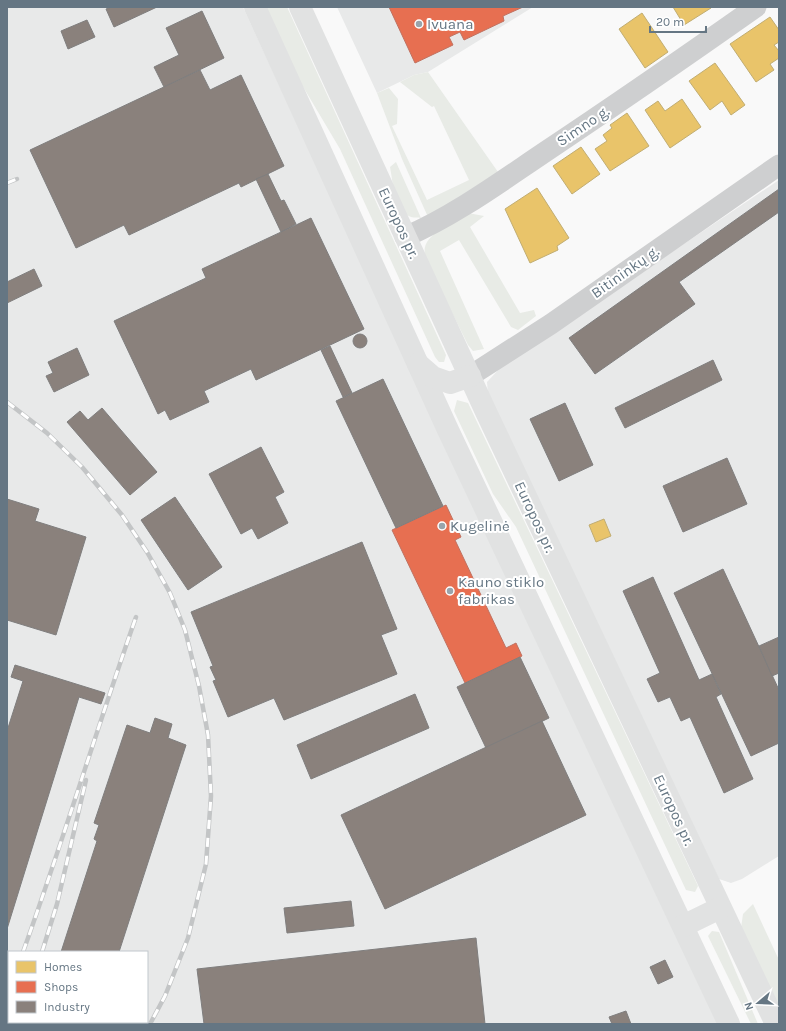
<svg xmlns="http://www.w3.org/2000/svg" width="786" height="1031" font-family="Karla,sans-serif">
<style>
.built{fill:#e8e9e9;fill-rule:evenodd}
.green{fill:#e8ebe6}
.homes{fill:#e9c46a;stroke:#c1ad72}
.shops{fill:#e76f51;stroke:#c07160}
.industry{fill:#8a817c;stroke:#7f7e7e}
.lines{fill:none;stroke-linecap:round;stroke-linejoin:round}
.minor{stroke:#cecfd0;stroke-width:21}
.primary{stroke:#e1e2e2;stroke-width:22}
.rail-casing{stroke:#c3c5c6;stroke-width:4.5}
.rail{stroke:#fff;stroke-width:3;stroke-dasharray:9;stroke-linecap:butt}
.poi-dot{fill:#99a4ac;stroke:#fff;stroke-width:1.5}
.labels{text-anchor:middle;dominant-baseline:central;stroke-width:4;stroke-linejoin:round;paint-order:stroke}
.poi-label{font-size:15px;fill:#657683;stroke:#fff;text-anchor:start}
.street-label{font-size:15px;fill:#657683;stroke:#fff}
</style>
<rect width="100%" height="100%" fill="#f9f9f9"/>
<g class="built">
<path d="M7,7H243L413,375L718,1024H7ZM9,952H147V1022H9Z"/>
<path d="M337,7H533L428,72L414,75L377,93Z"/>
<path d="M779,180V856L742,879L731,883L719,879L488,395L487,382L501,367Z"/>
</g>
<g class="green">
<path d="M264,7H287L446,355L444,362H439L435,357L340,149L289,63Z"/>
<path d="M428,72L498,172L428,217L402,159L377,93L389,88L398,99L397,124L392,126L427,200L469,180L434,106L432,107L400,82L414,75Z"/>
<path d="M396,162L421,218C418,217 414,218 411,217C394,210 393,182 390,167Z"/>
<path d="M468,213L484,216L470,227L520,313L534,310L536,316L518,330L511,327L459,240L440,251L484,349L473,351L468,345L426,260C425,255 424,251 425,247C428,233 456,220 468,213Z"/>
<path d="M457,400L468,403L698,886L695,892L686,890L516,527L493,494L454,411Z"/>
<path d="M753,904L779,960V1007L741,928L743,914Z"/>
<path d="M712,931L719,932L758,1024H751L708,936Z"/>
</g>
<g class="homes">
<path d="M673,7H710L711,8L684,25Z"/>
<path d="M642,13L668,52L645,68L619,29Z"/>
<path d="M770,17L779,30V42L774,45L779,51V58L770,64L774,70L756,82L730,44Z"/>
<path d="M715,63L745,105L731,115L722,101L710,110L689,81Z"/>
<path d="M682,99L701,127L670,148L645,110L658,101L665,111Z"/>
<path d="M627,113L649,146L610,171L595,149L607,141L603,135L612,128L610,125Z"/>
<path d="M581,147L600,174L572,194L553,166Z"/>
<path d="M537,188L569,238L557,246L558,250L530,263L505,209Z"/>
<path d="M604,519L611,536L596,542L589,525Z"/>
</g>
<g class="shops">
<path d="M389,7H523L503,16L504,21L464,40L460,32L449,37L453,45L415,63Z"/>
<path d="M446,505L461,537L455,540L506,648L516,643L522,656L465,683L392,530Z"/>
</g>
<g class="industry">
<path d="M111,7H157L114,27L106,9Z"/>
<path d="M202,11L224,58L164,87L154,67L179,55L166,28Z"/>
<path d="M87,20L95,37L68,49L61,31Z"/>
<path d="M200,70L210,90L241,75L284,166L241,187L239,183L129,235L124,225L76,248L30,150Z"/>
<path d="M268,174L281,201L284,200L296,224L281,232L256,179Z"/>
<path d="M779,189V212L679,282L695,304L595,374L569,338Z"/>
<path d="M311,218L364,329L256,380L251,369L204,391L209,402L170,420L165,410L158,414L114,321L206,278L202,269Z"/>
<path d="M34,269L42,286L7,303V282Z"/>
<circle cx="360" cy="341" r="7"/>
<path d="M330,346L352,393L343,397L321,350Z"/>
<path d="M77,348L89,375L54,392L46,376L53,373L48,362Z"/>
<path d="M713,360L722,380L625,428L615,408Z"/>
<path d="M383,379L443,506L396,528L336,401Z"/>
<path d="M565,403L593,465L559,481L530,419Z"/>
<path d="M102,408L157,472L130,495L67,422L80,411L88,420Z"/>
<path d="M261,447L284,492L275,497L288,523L258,539L252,528L241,534L209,474Z"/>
<path d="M727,458L747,504L683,532L663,486Z"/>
<path d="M175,497L222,567L188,590L141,520Z"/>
<path d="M7,499L39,509L35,521L86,537L56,635L7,620Z"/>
<path d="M362,542L397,629L381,635L397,674L284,720L274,698L228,717L213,681L216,680L210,667L213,666L191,612Z"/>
<path d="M723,569L779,690V743L751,756L674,593Z"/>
<path d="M653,577L699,680L712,674L721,694L716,697L753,779L724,793L690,717L681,721L670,697L658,702L647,679L660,673L623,591Z"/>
<path d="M779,637V673L772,676L759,646Z"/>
<path d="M520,657L549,718L486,748L457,687Z"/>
<path d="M15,665L105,693L101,704L79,697L7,929V731L23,681L11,677Z"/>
<path d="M415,694L429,728L311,779L297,745Z"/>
<path d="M155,718L172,724L168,738L186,745L119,952H61L97,841L94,839L99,825L94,823L127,725L150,733Z"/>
<path d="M542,721L586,815L385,909L341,815Z"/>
<path d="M351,901L354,926L287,933L284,908Z"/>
<path d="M476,938L485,1024H204L197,969Z"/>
<path d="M665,960L673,977L658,984L650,967Z"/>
<path d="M626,1011L631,1024H612L609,1017Z"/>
<path d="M38,1022H96L95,1024H37Z"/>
</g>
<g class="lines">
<g class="minor">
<path d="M405,237C452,217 499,183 542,154C614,106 685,57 756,7"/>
<path d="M470,376L551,324L779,165"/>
</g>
<g class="primary">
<path d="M255,7L448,430L729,1024"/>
<path d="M300,7L486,412L776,1024"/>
<path d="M418,364L433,377L450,383L470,376"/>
<path d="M683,926L720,908"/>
</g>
<g class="rail-casing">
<g id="rail">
<path d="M7,183L17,179"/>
<path d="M7,402L47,433L82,467L122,515L147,552L170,593L185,630L199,686L208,735L211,796L206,864L188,938L165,996L150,1024"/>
<path d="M23,952C63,841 97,728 136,617"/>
<path d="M42,952L57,904L86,780"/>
<path d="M7,999L9,993"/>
<path d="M19,1024V1022"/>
</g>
</g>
<use href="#rail" class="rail"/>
</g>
<g class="poi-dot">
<circle cx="419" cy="24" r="4"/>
<circle cx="442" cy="526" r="4"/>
<circle cx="450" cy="591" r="4"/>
</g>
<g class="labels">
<g class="poi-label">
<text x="427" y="24">Ivuana</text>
<text x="450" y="526">Kugelinė</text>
<text x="458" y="582">Kauno stiklo<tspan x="458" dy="17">fabrikas</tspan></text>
</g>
<g class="street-label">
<text transform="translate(583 126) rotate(-34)">Simno g.</text>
<text transform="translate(399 223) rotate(65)">Europos pr.</text>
<text transform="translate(625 272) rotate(-35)">Bitininkų g.</text>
<text transform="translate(535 517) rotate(65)">Europos pr.</text>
<text transform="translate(674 810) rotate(65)">Europos pr.</text>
</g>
</g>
<rect width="786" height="1031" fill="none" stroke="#657683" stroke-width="16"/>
<rect x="8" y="951" width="140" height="72" fill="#ffffff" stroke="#c1c8cd"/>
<rect x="16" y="961" width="20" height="12" fill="#e9c46a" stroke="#c1c8cd"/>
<text x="44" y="971" font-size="12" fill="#657683">Homes</text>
<rect x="16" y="981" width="20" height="12" fill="#e76f51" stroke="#c1c8cd"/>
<text x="44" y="991" font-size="12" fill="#657683">Shops</text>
<rect x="16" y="1001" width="20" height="12" fill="#8a817c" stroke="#c1c8cd"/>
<text x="44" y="1011" font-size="12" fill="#657683">Industry</text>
<g transform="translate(758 1003) rotate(251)" stroke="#ffffff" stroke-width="3" paint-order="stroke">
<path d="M0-3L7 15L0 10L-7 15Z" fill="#657683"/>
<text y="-6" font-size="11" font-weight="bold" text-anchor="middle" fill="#657683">N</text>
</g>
<path d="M650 26v6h56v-6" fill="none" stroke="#657683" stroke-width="2"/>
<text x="656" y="26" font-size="12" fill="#657683" stroke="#ffffff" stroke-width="3" paint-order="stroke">20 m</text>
</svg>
